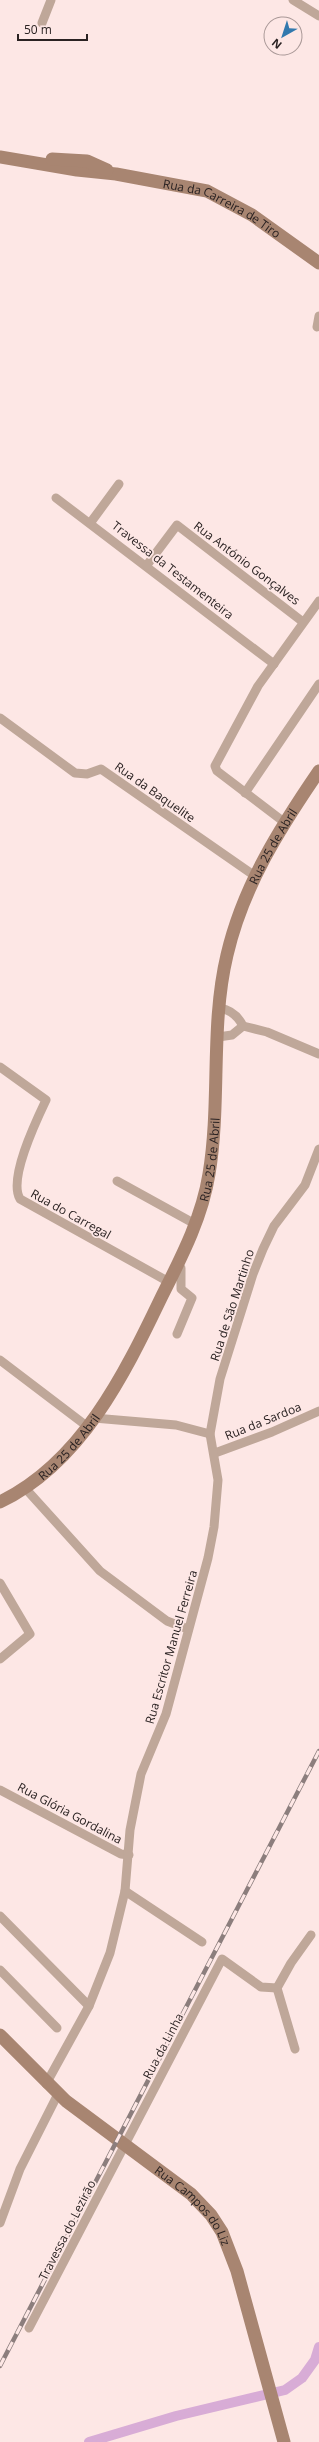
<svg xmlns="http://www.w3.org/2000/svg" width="319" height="2442" font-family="'Open Sans',sans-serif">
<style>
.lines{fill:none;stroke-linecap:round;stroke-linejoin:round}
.canal{stroke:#d8acd6;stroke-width:10}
.street{stroke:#bfa799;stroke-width:9}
.secondary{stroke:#a88571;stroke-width:13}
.rail-casing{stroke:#8c7e7d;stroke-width:4.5}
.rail{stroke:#fde7e5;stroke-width:3;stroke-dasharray:9;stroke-linecap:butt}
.labels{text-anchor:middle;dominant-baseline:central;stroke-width:3.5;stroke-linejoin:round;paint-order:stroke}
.street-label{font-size:12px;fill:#2a2222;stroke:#fde7e5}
</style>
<rect width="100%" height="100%" fill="#fde7e5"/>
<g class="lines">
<path class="canal" d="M89,2442L176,2416L285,2390L302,2378L315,2360L319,2347"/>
<g class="street">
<path d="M293,0L319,16"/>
<path d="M42,23L51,0"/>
<path d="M317,327L319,316"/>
<path d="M56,498L274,664"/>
<path d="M91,522L119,484"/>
<path d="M147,565L177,525L303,622"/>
<path d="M0,718L75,773L87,774L101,769L255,876"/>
<path d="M245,793L319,684"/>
<path d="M284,822L217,771L215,766L258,686L319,601"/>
<path d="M220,1008C231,1010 238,1016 243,1026"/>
<path d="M243,1026L267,1032L319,1054"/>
<path d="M218,1037L232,1035L243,1026"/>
<path d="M0,1067L46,1100C36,1121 8,1179 20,1199L169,1282"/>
<path d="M117,1181L195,1224"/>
<path d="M177,1264L181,1268V1289L192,1298L177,1334"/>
<path d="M0,1360L88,1427"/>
<path d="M94,1418L176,1425L210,1434"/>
<path d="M215,1453L272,1432L319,1411"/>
<path d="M25,1488L100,1571L167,1621L188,1629"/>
<path d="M0,1583L30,1634L0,1659"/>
<path d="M0,1790L121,1854L129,1855"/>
<path d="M125,1891L202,1942"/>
<path d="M0,1916L89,2006"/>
<path d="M0,1970L57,2028"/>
<path d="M295,2049L277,1988L291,1963L311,1935"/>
<path d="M46,2084L89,2006L110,1953L125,1891L130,1830L141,1774L166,1714L208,1558L214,1527L218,1480L210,1434L220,1379L253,1274L263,1249L274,1226L305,1185L319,1149"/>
<path d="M0,2223L20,2169L58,2094"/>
<path d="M29,2328L222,1959L261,1987L277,1988"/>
</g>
<g class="secondary">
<path id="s1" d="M0,157L77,170L116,174L207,191L252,215L319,263"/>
<path d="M52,159L87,161L107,170"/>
<path id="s2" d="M0,1502C81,1463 124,1375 161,1298C181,1258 202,1218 209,1174C221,1102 210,1026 227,955C243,886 280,828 319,771"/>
<path id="s3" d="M0,2035L66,2101L191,2194L211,2215L222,2232L237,2271L284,2442"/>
</g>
<g class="rail-casing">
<path id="rail" d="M0,2366L319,1751"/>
</g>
<use href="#rail" class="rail"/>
</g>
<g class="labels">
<g class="street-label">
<text stroke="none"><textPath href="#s1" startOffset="230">Rua da Carreira de Tiro</textPath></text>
<text transform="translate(247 563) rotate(37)">Rua António Gonçalves</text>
<text transform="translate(173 570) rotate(38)">Travessa da Testamenteira</text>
<text transform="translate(155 792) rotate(35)">Rua da Baquelite</text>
<text stroke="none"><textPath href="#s2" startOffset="737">Rua 25 de Abril</textPath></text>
<text stroke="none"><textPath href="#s2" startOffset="413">Rua 25 de Abril</textPath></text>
<text transform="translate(71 1214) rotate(29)">Rua do Carregal</text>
<text transform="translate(232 1305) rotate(-72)">Rua de São Martinho</text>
<text transform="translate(263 1421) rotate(-22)">Rua da Sardoa</text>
<text stroke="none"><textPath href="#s2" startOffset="89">Rua 25 de Abril</textPath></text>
<text transform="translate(171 1647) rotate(-74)">Rua Escritor Manuel Ferreira</text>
<text transform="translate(70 1813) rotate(28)">Rua Glória Gordalina</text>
<text transform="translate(163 2046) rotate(-62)">Rua da Linha</text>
<text stroke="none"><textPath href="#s3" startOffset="259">Rua Campos do Liz</textPath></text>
<text transform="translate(67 2230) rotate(-63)">Travessa do Lezirão</text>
</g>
</g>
<g transform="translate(283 36) rotate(219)"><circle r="19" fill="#fde7e5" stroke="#a99897"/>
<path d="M0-3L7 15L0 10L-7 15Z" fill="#3279ae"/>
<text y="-6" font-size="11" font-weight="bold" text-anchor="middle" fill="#2a2222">N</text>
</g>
<path d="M18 34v6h69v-6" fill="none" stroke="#2a2222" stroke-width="2"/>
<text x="24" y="34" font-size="12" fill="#2a2222" stroke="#fde7e5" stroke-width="3" paint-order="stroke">50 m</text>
</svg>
